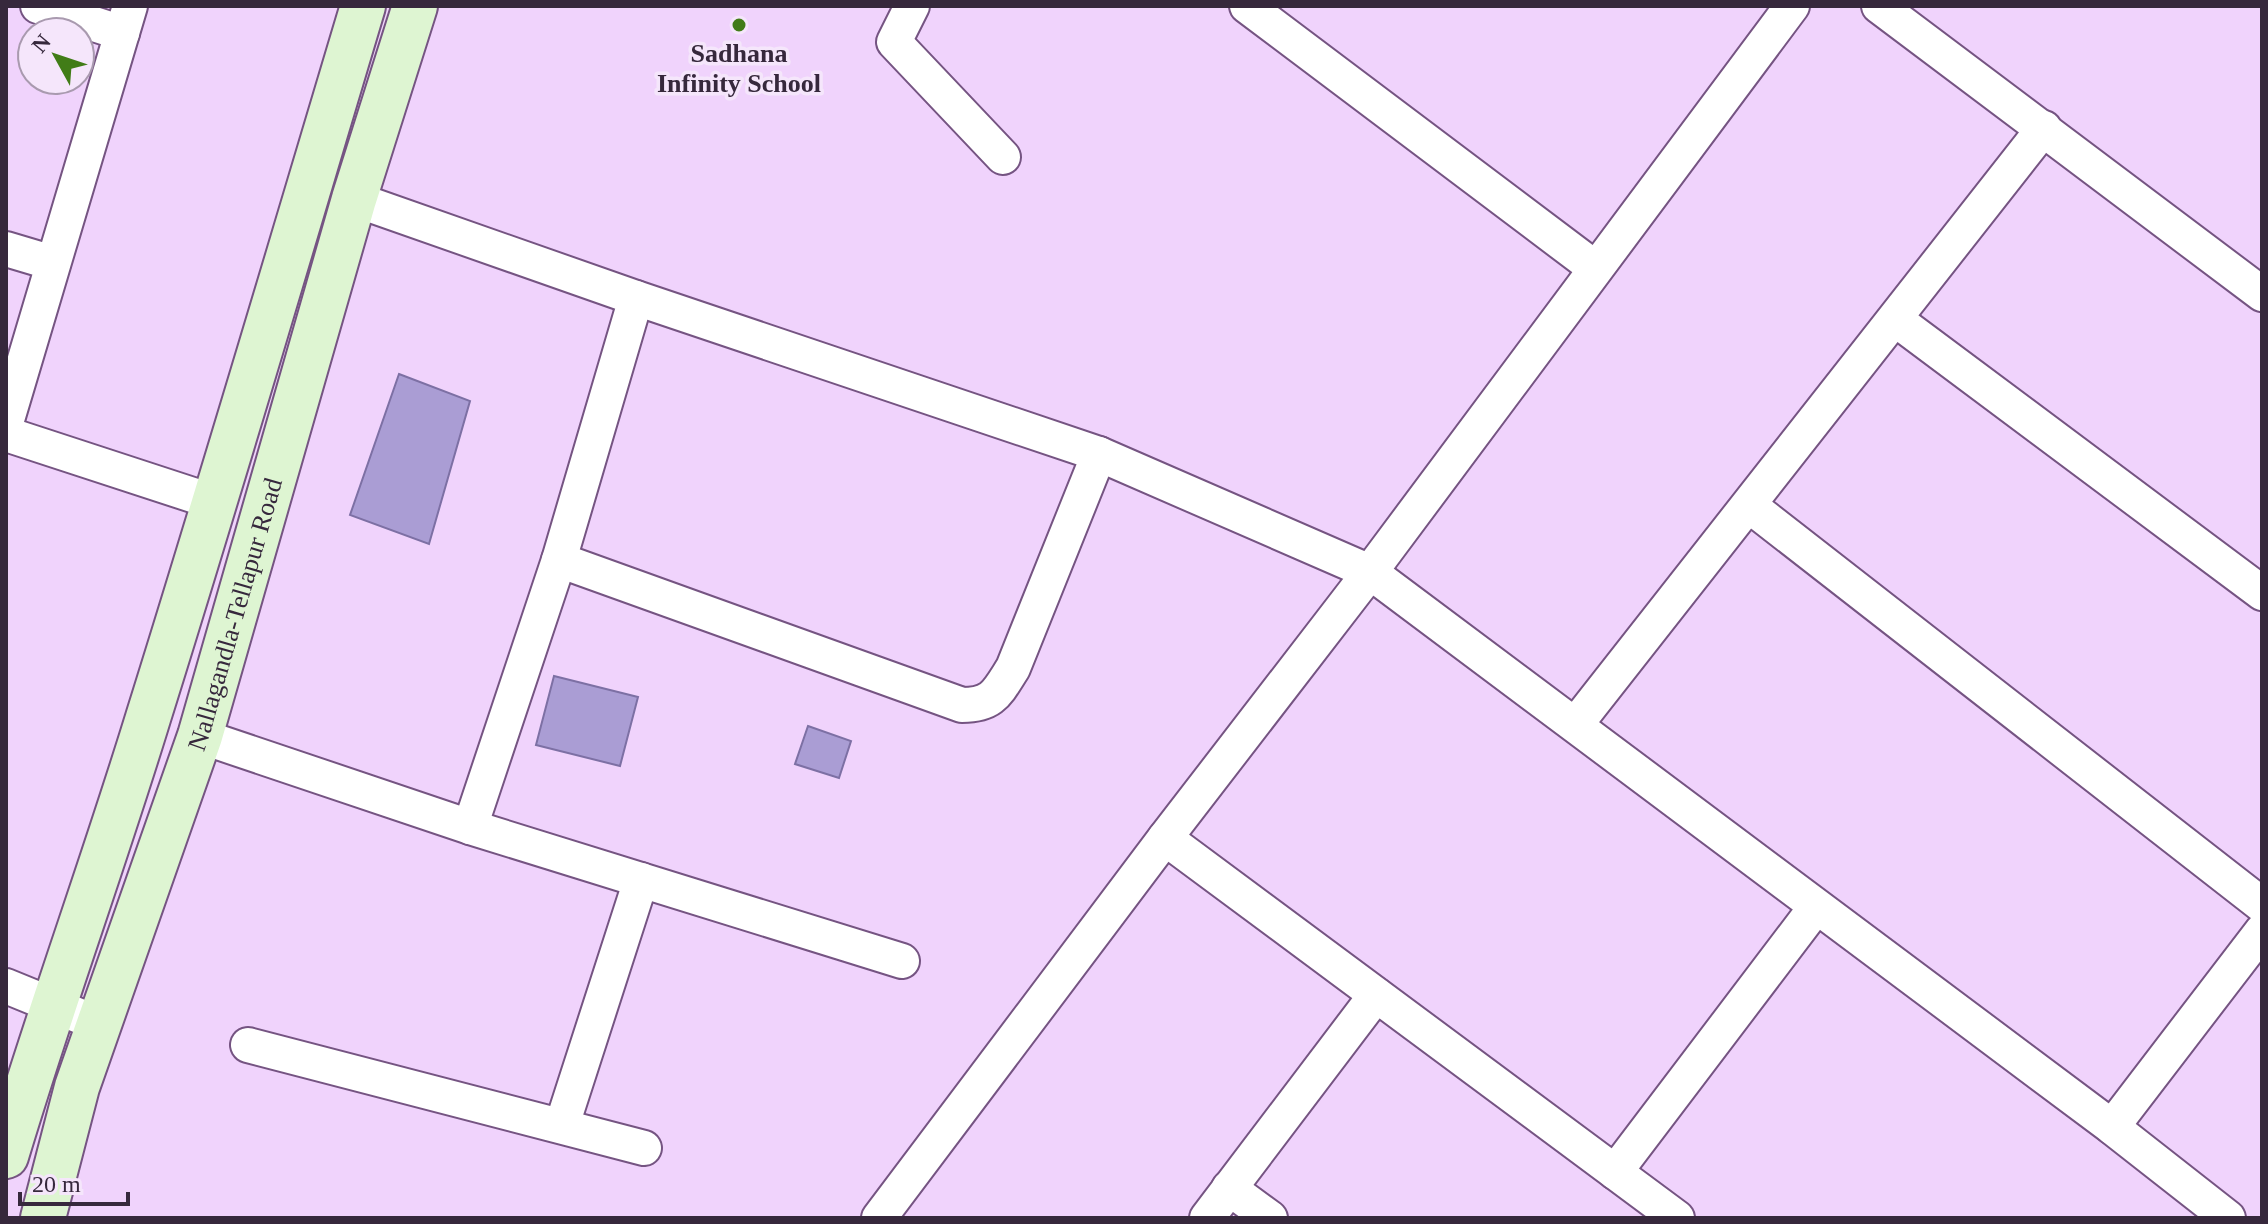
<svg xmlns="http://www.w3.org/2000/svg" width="2268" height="1224" font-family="'Times New Roman',serif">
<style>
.building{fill:#aa9dd4;stroke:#7d70a4;stroke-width:2}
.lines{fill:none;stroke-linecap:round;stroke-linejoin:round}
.street-casing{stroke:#755482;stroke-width:38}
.secondary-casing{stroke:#755482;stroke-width:48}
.street{stroke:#fff;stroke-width:34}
.secondary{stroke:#def5d2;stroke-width:44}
.poi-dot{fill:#417c17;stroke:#f5e6fb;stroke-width:3}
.labels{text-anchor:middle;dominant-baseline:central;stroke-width:7;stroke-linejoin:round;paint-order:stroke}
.poi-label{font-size:26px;font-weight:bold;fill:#36283c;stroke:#f5e6fb}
.street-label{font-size:26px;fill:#36283c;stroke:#f5e6fb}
</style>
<rect width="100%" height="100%" fill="#f0d3fc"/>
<g class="building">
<path d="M399,374L470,401L429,544L350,515Z"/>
<path d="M554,676L638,697L620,766L536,745Z"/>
<path d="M808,726L851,741L839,778L795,764Z"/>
</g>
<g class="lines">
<g class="street-casing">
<g id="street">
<path d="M38,6L122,33"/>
<path d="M912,6L894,42L1003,157"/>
<path d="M1247,6L1595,268"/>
<path d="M1879,6L2262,294"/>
<path d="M354,199L636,298L1099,454L1370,572L2112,1127L2228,1218"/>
<path d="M6,249L53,263"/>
<path d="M636,298L559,560L962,705C993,705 997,693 1013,668L1099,454"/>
<path d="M1895,319L2262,593"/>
<path d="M6,423L130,6"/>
<path d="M6,434L214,502"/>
<path d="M1750,506L2262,905"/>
<path d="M1576,724L2044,128"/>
<path d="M200,736L470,827L902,961"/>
<path d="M470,827L559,560"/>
<path d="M1165,838L1677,1218"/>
<path d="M6,986L99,1024"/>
<path d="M248,1045L644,1148"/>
<path d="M562,1125L641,880"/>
<path d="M2112,1127L2262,931"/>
<path d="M1615,1172L1816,907"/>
<path d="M1229,1188L1270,1218"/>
<path d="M879,1218L1165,838L1370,572L1792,6"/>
<path d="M1207,1218L1376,995"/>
</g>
</g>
<g class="secondary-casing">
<g id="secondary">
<path d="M6,1156C50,1009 103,865 148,718C222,482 292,243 363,6"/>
<path id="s1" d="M43,1218L77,1087L200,736L354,199L415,6"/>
</g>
</g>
<use href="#street" class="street"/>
<use href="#secondary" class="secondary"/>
</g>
<circle class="poi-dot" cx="739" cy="25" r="8"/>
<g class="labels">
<g class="poi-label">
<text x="739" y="53">Sadhana<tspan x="739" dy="30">Infinity School</tspan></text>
</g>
<g class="street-label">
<text stroke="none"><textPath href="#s1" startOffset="634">Nallagandla-Tellapur Road</textPath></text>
</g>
</g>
<rect width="2268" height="1224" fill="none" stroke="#36283c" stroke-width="16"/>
<g transform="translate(56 56) rotate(310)"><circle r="38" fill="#f5e6fb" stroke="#a99aaf" stroke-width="2"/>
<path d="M0-6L14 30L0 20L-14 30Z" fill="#417c17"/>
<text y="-12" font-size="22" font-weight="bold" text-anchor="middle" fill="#36283c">N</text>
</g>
<path d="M20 1192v12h108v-12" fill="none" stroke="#36283c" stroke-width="4"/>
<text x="32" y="1192" font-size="24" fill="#36283c" stroke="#f5e6fb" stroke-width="6" paint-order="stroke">20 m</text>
</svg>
